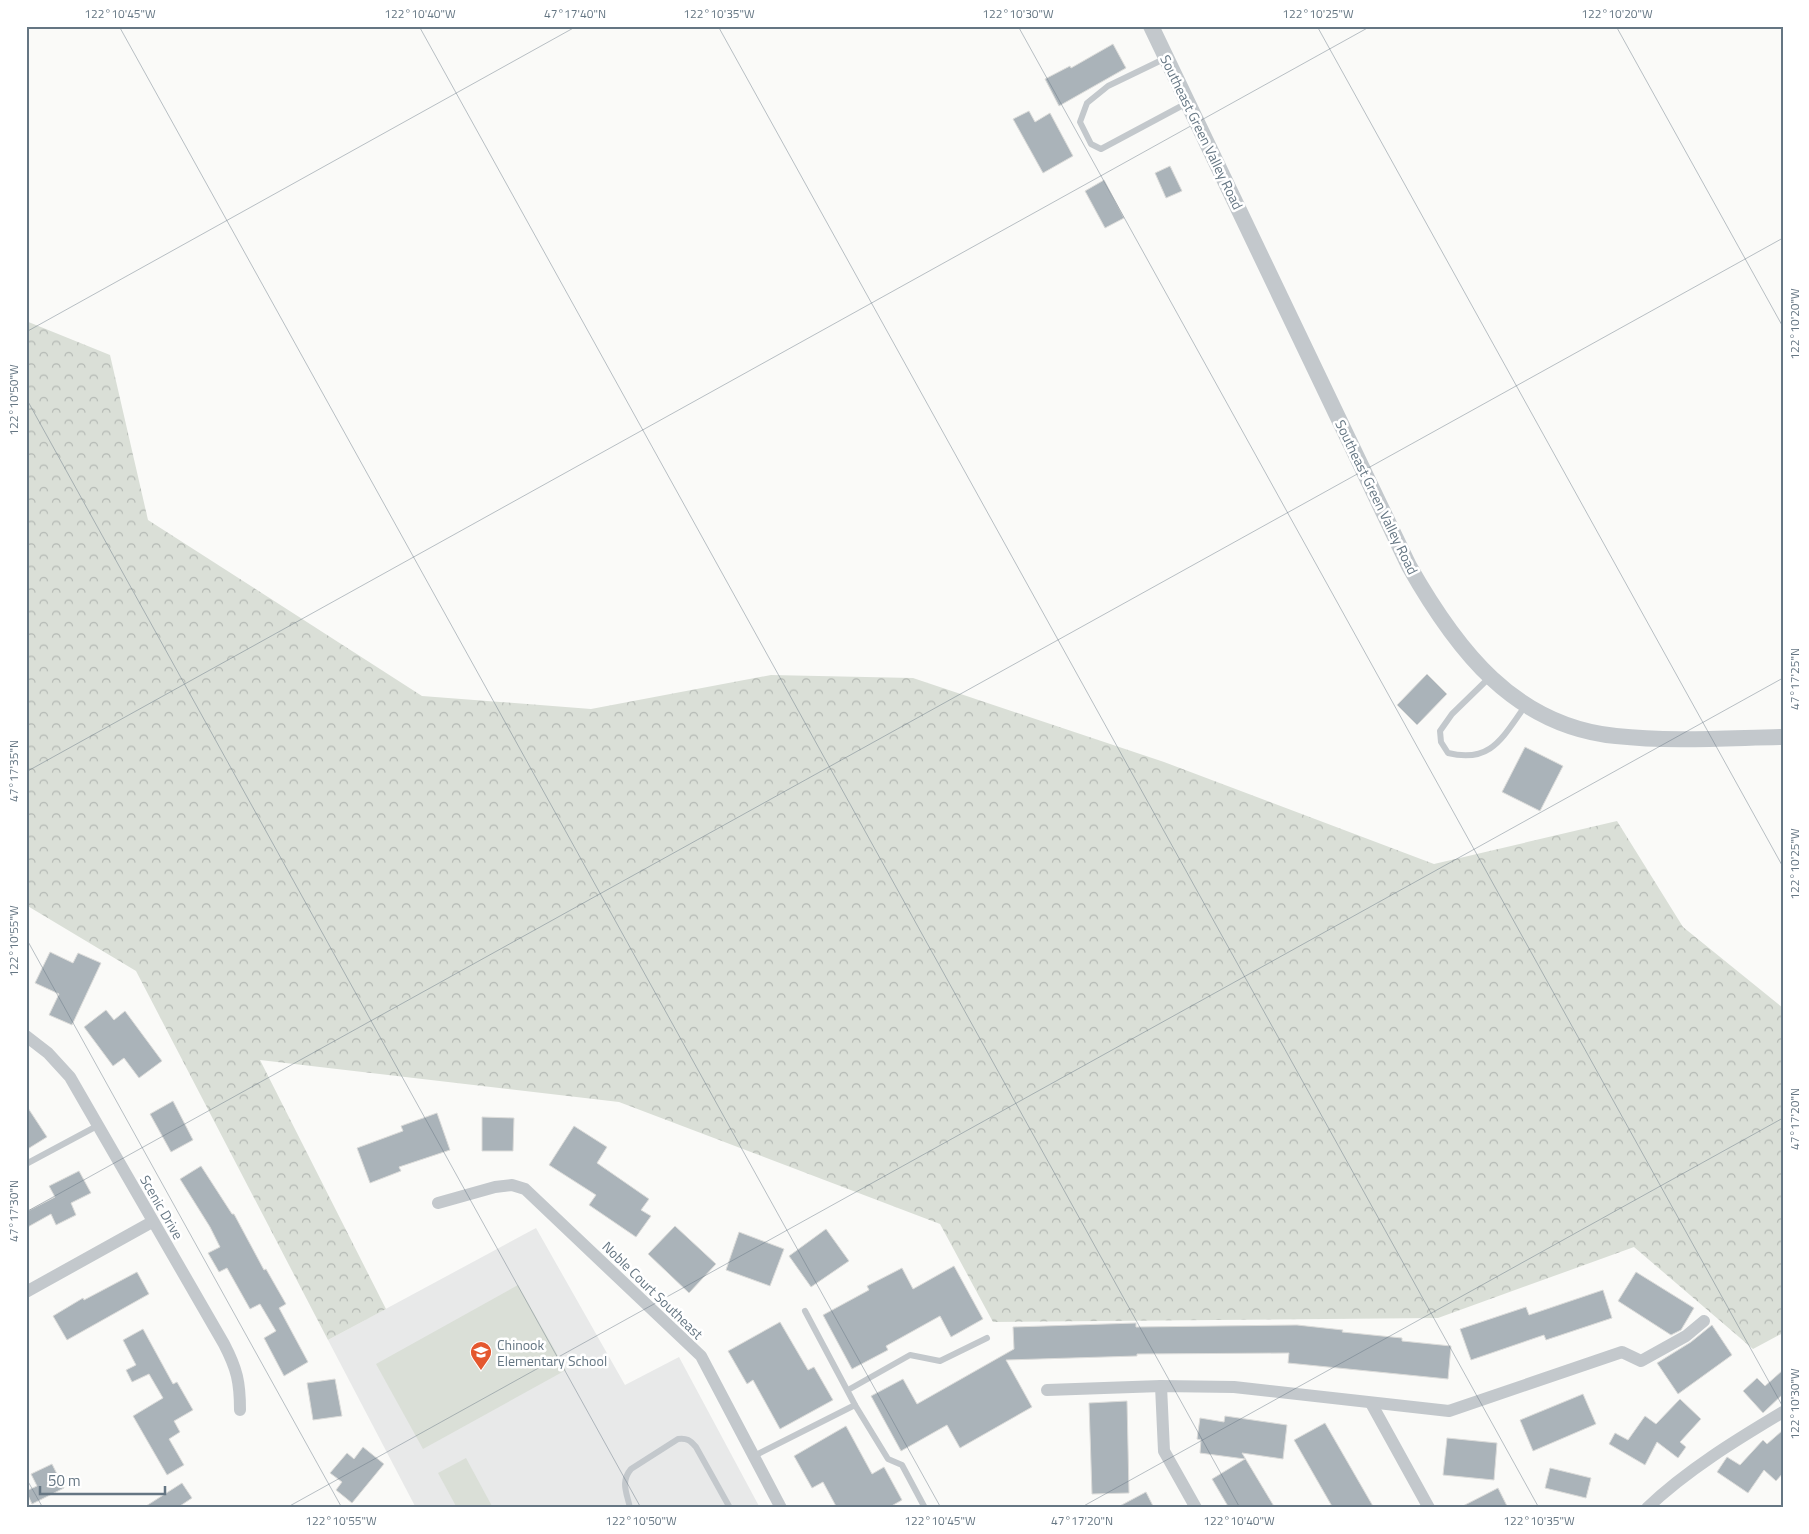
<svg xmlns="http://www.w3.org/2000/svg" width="1809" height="1534" font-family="'Titillium Web',sans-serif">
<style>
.built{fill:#e8e9e9}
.forest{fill:url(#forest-crowns)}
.garden{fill:#dadfd7}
.building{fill:#aab3b9;stroke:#dcdcda}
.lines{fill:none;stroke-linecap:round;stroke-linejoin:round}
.service{stroke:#c3c8cc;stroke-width:6}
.minor{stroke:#c3c8cc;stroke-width:12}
.tertiary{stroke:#c3c8cc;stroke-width:16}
.ticks{fill:none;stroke:#657683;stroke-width:1;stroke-opacity:0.45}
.labels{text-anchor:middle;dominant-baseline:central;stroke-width:5;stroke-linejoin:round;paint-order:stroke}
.street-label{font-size:14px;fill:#657683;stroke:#fff}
.poi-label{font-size:14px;fill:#657683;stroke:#fff;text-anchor:start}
.neatline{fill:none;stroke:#657683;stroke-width:2}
.ticks-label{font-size:12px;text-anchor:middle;fill:#657683}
</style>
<defs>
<pattern id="forest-crowns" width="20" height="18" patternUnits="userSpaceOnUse" patternTransform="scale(1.25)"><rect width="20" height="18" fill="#dadfd7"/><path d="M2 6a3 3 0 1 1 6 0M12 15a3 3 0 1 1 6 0" fill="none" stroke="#b4b9b4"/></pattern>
</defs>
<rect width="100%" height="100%" fill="#fafaf8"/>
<path class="built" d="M536,1228L625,1385L679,1357L760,1508H416L328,1340Z"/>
<path class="forest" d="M26,321L110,355L148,520L422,696L591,709L771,675L913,678L1164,762L1434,864L1617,821L1683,927L1783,1008V1333L1753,1349L1634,1247L1438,1318L993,1322L940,1224L619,1102L260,1060L386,1309L328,1340L136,971L26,905Z"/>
<g class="garden">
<path d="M518,1285L566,1370L423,1449L376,1364Z"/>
<path d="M466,1458L493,1508H457L438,1473Z"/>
</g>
<g class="building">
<path d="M1113,44L1126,68L1059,106L1045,79L1070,66L1071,68Z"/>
<path d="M1029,111L1035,122L1050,113L1073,156L1043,173L1013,119Z"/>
<path d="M1170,166L1182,191L1166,198L1155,173Z"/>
<path d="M1104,180L1124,218L1105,228L1085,191Z"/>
<path d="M1427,674L1447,694L1417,725L1397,705Z"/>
<path d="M1525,747L1563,766L1540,811L1502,792Z"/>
<path d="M50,952L73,963L78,953L101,963L72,1025L49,1015L59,994L35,983Z"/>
<path d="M106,1010L114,1020L125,1011L162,1061L139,1078L124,1058L113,1066L84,1027Z"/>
<path d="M173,1101L193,1140L171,1152L150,1114Z"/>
<path d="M26,1105L47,1137L26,1150Z"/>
<path d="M437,1113L450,1150L399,1167L401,1171L370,1183L357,1148L403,1131L401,1126Z"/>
<path d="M482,1117L514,1118L513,1151H482Z"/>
<path d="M574,1126L607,1147L597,1163L649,1199L641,1210L651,1216L636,1237L589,1205L596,1195L549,1165Z"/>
<path d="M201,1166L232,1214H234L264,1270L266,1269L286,1304L279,1308L308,1362L284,1376L264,1338L276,1331L260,1304L250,1309L227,1268L219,1272L208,1253L220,1247L210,1227L180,1179Z"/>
<path d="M79,1171L91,1193L71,1203L76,1215L56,1225L51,1214L26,1228V1212L55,1197L49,1186Z"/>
<path d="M675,1226L716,1264L689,1293L648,1254Z"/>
<path d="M826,1229L849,1261L811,1287L789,1256Z"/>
<path d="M739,1232L784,1249L770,1286L726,1270Z"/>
<path d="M954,1266L983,1319L951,1337L940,1316L886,1346L888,1350L852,1369L823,1315L869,1290L867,1286L902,1268L913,1289Z"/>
<path d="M137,1272L149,1294L67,1340L53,1316L83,1298L84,1300Z"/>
<path d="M1636,1272L1694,1308L1681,1330L1671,1335L1618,1301Z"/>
<path d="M1603,1290L1612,1318L1546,1340L1544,1335L1471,1360L1460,1329L1526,1307L1529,1315Z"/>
<path d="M780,1322L808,1370L814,1367L833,1400L780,1429L753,1380L747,1384L728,1351Z"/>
<path d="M1136,1323V1327L1297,1325L1343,1330L1342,1332L1402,1338V1341L1451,1346L1448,1379L1288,1363L1289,1353L1137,1354V1356L1006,1360L1032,1407L960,1448L947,1425L901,1451L871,1396L903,1379L917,1404L1014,1349L1013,1327Z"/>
<path d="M1712,1325L1732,1355L1678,1394L1657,1363L1691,1342Z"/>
<path d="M143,1329L173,1384L177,1382L193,1410L174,1421L180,1432L169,1439L184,1465L167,1475L133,1416L163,1398L149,1374L132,1382L126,1370L136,1365L123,1340Z"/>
<path d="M1783,1370V1394L1763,1413L1743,1391L1757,1378L1765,1386Z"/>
<path d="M335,1379L342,1416L313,1420L307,1383Z"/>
<path d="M1583,1394L1596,1424L1533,1451L1520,1420Z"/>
<path d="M1680,1399L1701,1419L1680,1442L1686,1447L1678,1458L1657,1442L1645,1465L1609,1444L1615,1433L1628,1440L1645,1416L1656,1424Z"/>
<path d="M1127,1401L1129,1493L1092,1494L1089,1403Z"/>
<path d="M1225,1416L1287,1425L1283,1459L1242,1453L1275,1508H1229L1212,1479L1245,1459L1200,1453L1201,1440L1197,1439L1200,1418L1224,1422Z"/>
<path d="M1325,1423L1374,1508H1333L1294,1440Z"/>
<path d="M846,1426L872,1474L884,1467L902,1500L888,1508H837L823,1482L812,1488L794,1456Z"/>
<path d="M1783,1430V1473L1776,1481L1764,1470L1748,1493L1717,1472L1727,1457L1740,1465L1763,1440L1767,1444Z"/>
<path d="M1447,1438L1497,1443L1494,1480L1443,1475Z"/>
<path d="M363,1447L384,1464L352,1503L336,1490L342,1482L330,1473L347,1453L354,1459Z"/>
<path d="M52,1464L64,1488L32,1504L26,1491L37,1486L31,1474Z"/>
<path d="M1550,1468L1591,1478L1586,1498L1545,1488Z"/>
<path d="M182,1483L192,1498L177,1508H143Z"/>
<path d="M1498,1488L1508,1508H1459Z"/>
<path d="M1146,1492L1154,1508H1116Z"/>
</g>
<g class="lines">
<g class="service">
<path d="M1166,58L1108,86L1087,103L1080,122L1091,144L1101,149L1187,103"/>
<path d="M1489,678L1452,714L1440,731L1441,742L1448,753C1492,764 1503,736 1526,705"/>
<path d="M26,1164L97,1126"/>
<path d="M805,1311L855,1405L888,1459L902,1465L925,1508"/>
<path d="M848,1390L910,1355L940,1361L987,1338"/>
<path d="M754,1456L855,1405"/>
<path d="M630,1508C627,1493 620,1482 631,1469L678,1439C687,1438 690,1440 696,1447L730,1508"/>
</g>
<g class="minor">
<path d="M26,1036L48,1053L70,1077L224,1344C237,1369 240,1382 240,1410"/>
<path d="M438,1203L495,1187L512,1185L525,1189L701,1356L781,1508"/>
<path d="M26,1292L152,1222"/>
<path d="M1161,1386L1164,1451L1196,1508"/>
<path d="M1047,1390L1161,1386L1234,1387L1449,1411L1622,1352L1641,1361L1686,1336L1704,1321"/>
<path d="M1371,1403L1429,1508"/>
<path d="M1647,1508C1687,1470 1736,1440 1783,1412"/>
</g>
<path class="tertiary" d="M1151,26L1409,566C1456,649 1514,726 1616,736C1671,742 1728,738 1783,737"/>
</g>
<path class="ticks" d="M119,26L941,1508M419,26L1240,1508M718,26L1539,1508M1018,26L1783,1407M1317,26L1783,867M1616,26L1783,327M26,332L577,26M26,398L641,1508M26,772L1371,26M26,938L342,1508M26,1212L1783,238M26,1478L43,1508M286,1508L1783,678M1080,1508L1783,1118"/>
<defs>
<g id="school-pin" transform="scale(1.125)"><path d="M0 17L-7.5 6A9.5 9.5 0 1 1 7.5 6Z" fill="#e4572e" stroke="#fff"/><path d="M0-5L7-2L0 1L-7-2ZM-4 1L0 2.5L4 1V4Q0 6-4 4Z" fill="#fff"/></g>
</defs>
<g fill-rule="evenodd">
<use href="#school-pin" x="481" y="1352"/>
</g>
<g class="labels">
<g class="street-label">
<text transform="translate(1202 132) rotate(64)">Southeast Green Valley Road</text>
<text transform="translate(1377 497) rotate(64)">Southeast Green Valley Road</text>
<text transform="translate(162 1207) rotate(60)">Scenic Drive</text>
<text transform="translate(653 1290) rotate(44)">Noble Court Southeast</text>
</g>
<g class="poi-label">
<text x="497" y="1344">Chinook<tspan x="497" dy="16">Elementary School</tspan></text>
</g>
</g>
<rect width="1809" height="1534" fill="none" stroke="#ffffff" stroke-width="55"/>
<path d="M40 1486v8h125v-8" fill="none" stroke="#657683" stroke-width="2.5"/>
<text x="48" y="1486" font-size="15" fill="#657683" stroke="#ffffff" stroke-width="4" paint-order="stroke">50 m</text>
<rect x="28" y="28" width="1754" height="1478" class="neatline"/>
<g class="ticks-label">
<text x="120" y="18">122°10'45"W</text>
<text x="420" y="18">122°10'40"W</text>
<text x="575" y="18">47°17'40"N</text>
<text x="719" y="18">122°10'35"W</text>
<text x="1018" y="18">122°10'30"W</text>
<text x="1318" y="18">122°10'25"W</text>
<text x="1617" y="18">122°10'20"W</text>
<text transform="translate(1795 324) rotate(-90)" y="4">122°10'20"W</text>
<text transform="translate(14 400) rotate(-90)" y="4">122°10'50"W</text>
<text transform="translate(1795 679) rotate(-90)" y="4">47°17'25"N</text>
<text transform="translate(14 771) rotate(-90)" y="4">47°17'35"N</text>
<text transform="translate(1795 864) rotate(-90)" y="4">122°10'25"W</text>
<text transform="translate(14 941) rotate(-90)" y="4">122°10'55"W</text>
<text transform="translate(1795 1119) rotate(-90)" y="4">47°17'20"N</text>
<text transform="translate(14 1211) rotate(-90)" y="4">47°17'30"N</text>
<text transform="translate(1795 1404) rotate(-90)" y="4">122°10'30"W</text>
<text x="341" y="1525">122°10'55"W</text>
<text x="641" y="1525">122°10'50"W</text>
<text x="940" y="1525">122°10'45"W</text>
<text x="1082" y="1525">47°17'20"N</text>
<text x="1239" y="1525">122°10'40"W</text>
<text x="1539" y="1525">122°10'35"W</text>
</g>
</svg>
